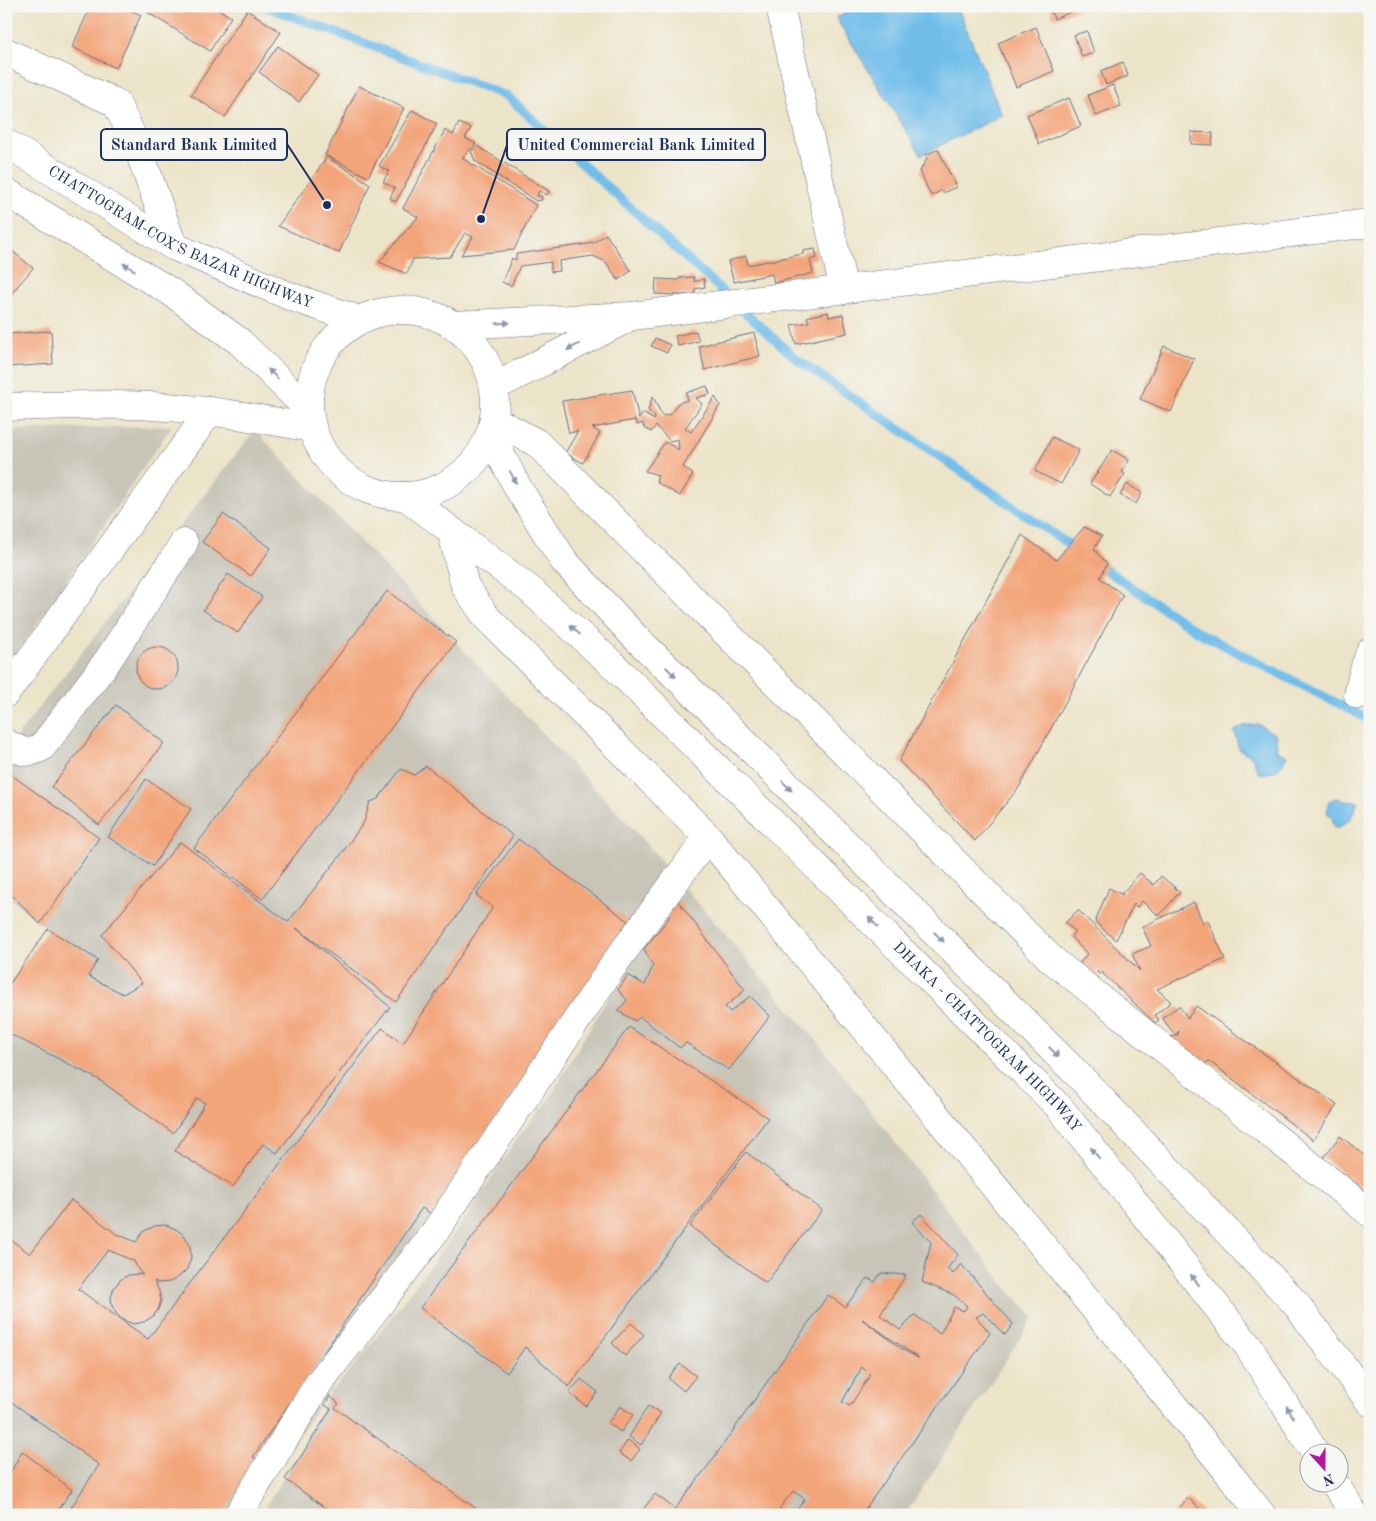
<svg xmlns="http://www.w3.org/2000/svg" width="1376" height="1521" font-family="'Old Standard TT',serif">
<style>
.industrial{fill:#c8c4b8}
.water{fill:#70bdea;stroke:#4676a4}
.lines{fill:none;stroke-linecap:round;stroke-linejoin:round}
.stream{stroke:#70bdea;stroke-width:9}
.building{fill:#f3a57a;fill-rule:evenodd}
.minor-casing{stroke:#646e83;stroke-width:29}
.major-casing{stroke:#646e83;stroke-width:29}
.highway-casing{stroke:#646e83;stroke-width:29}
.minor{stroke:#fff;stroke-width:28}
.major{stroke:#fff;stroke-width:28}
.highway{stroke:#fff;stroke-width:28}
.oneway{fill:#8d97ae}
.labels{text-anchor:middle;dominant-baseline:central;stroke-width:5;stroke-linejoin:round;paint-order:stroke}
.street-label{font-size:15px;fill:#1b2f5e;stroke:#f6f6f2}
.leader{fill:none;stroke:#1b2f5e;stroke-width:2}
.callout-dot{fill:#1b2f5e;stroke:#f6f6f2;stroke-width:2}
.callout{fill:#f6f6f2;stroke:#1b2f5e;stroke-width:2}
.callout-label{font-size:16px;text-anchor:middle;font-weight:bold;fill:#1b2f5e}
</style>
<rect width="100%" height="100%" fill="#f6f6f2"/>
<filter id="ink" filterUnits="userSpaceOnUse"><feTurbulence type="fractalNoise" baseFrequency=".02" numOctaves="2"/><feDisplacementMap in="SourceGraphic" scale="10" xChannelSelector="R" yChannelSelector="G"/><feConvolveMatrix kernelMatrix="1 2 1 2 8 2 1 2 1" color-interpolation-filters="sRGB"/></filter>
<filter id="wash" filterUnits="userSpaceOnUse"><feTurbulence type="fractalNoise" baseFrequency=".0096" numOctaves="4" result="noise"/><feDisplacementMap in="SourceGraphic" scale="20" xChannelSelector="R" yChannelSelector="G"/><feGaussianBlur stdDeviation="1.12" result="paint"/><feColorMatrix in="noise" values="0 0 0 0 0 0 0 0 0 0 0 0 0 0 0 0 0 1.4 0 .05"/><feComposite in="paint" operator="in"/></filter>
<g filter="url(#wash)">
<rect width="100%" height="100%" fill="#ece4c8"/>
<g class="industrial">
<path d="M172,426L6,669V430Z"/>
<path d="M255,430L636,832L676,878L245,1515H6V989L48,929L6,895V750Z"/>
<path d="M684,887L821,1046L1005,1286L1034,1317L905,1515H260L302,1448L330,1392L354,1366L424,1274L468,1214L519,1136L549,1099L583,1039L624,972Z"/>
</g>
<g class="water">
<path d="M860,6H957L1002,115L921,155L836,18Z"/>
<path d="M1258,724L1276,735L1277,752L1287,755C1281,768 1274,775 1259,773L1251,755C1233,749 1240,746 1234,731L1244,726Z"/>
<path d="M1338,798L1343,801L1358,802L1351,818L1337,829L1333,824L1332,816L1328,814C1326,804 1328,800 1338,798Z"/>
</g>
<g class="lines">
<g class="stream">
<path d="M264,6L507,96L730,298"/>
<path d="M741,309L799,361L1077,550"/>
<path d="M1096,563L1198,632L1370,720"/>
</g>
</g>
<g id="blocks">
<g class="building">
<path d="M91,6H121L141,15L116,68L72,47Z"/>
<path d="M151,6H213L231,17L210,51L147,12Z"/>
<path d="M1049,6H1080L1081,8L1054,19Z"/>
<path d="M247,10L281,32L225,117L191,95Z"/>
<path d="M1036,27L1054,71L1016,87L998,43Z"/>
<path d="M1087,31L1094,53L1082,57L1074,35Z"/>
<path d="M278,46L318,75L299,102L259,72Z"/>
<path d="M1123,62L1128,76L1106,85L1101,71Z"/>
<path d="M1113,85L1121,106L1096,116L1088,95Z"/>
<path d="M359,86L404,108L368,177L325,155Z"/>
<path d="M1069,98L1081,126L1039,144L1027,115Z"/>
<path d="M412,110L437,124L396,202L390,198L395,188L383,182L389,171L379,166Z"/>
<path d="M459,123L471,128L465,138L476,144L462,158L536,205L514,250L461,255L473,237L465,233L450,257L413,259L407,274L379,262L418,217L403,208L445,130L453,135Z"/>
<path d="M1191,132L1213,133L1212,145L1191,144Z"/>
<path d="M477,146L549,191L547,195L539,191L537,196H541L542,200L536,201L475,161L471,151Z"/>
<path d="M938,149L956,187L943,193L942,190L931,196L920,171L927,158L926,155Z"/>
<path d="M327,157L370,184L339,253L278,226Z"/>
<path d="M606,234L631,271L618,280L606,262L593,256L559,261L560,271L551,272V262L520,266L511,286L502,282L512,258L516,260V254L589,244L590,242L593,243Z"/>
<path d="M6,246L33,268L6,300Z"/>
<path d="M815,249L817,258L810,260L813,273L774,283L772,274L734,282L728,261L746,256L748,265L803,254V251Z"/>
<path d="M694,277V282L704,279L705,287L695,289V294L681,295L655,294L656,279L679,280V278Z"/>
<path d="M828,312L829,317L843,314L847,333L796,344L791,325L809,322L807,317Z"/>
<path d="M51,331L53,364L6,367V334Z"/>
<path d="M696,331L699,341L678,346L675,336Z"/>
<path d="M754,333L760,356L705,370L699,346Z"/>
<path d="M655,338L670,345L667,353L651,346Z"/>
<path d="M1164,346L1194,359L1171,412L1140,399Z"/>
<path d="M707,386L710,394L696,398L702,404L685,428L691,432L715,397L720,405L683,467L693,474L680,496L656,482L658,475L645,471L665,442L679,450L678,439L670,441L656,426L651,432L644,428L643,423L637,425L635,420L592,428L600,433L583,463L565,453L578,431L569,433L562,401L632,390L639,419L643,413L654,420L655,417L648,410L653,396L662,416L671,414L678,403L688,400L686,393Z"/>
<path d="M1052,437L1079,450L1061,484L1035,471Z"/>
<path d="M1112,450L1129,460L1122,472L1125,474L1110,497L1090,484Z"/>
<path d="M1127,484L1142,493L1136,504L1120,495Z"/>
<path d="M223,514L271,548L251,576L202,542Z"/>
<path d="M1084,527L1102,536L1094,549L1107,564L1100,578L1123,595L1020,786L975,841L899,761L1022,535L1056,560Z"/>
<path d="M228,574L262,597L238,633L203,610Z"/>
<path d="M387,591L456,642L262,899L194,848Z"/>
<circle cx="157" cy="668" r="21"/>
<path d="M116,705L164,743L99,825L51,787Z"/>
<path d="M426,766L513,836L396,1002L295,927L390,1007L277,1153L263,1144L233,1187L175,1151L205,1103L197,1098L173,1133L98,1079L6,1032V989L48,929L98,960L88,976L123,994L142,983L102,935L180,842L288,922L340,856L364,822L370,802L378,799L401,769L414,775Z"/>
<path d="M6,771L99,838L40,924L6,889Z"/>
<path d="M146,779L191,809L153,866L108,837Z"/>
<path d="M518,839L628,921L433,1215L422,1208L253,1457L258,1460L222,1515H66L99,1465L6,1398V1236L30,1254L71,1200L115,1233L136,1242L144,1231L155,1226L166,1225L176,1229L185,1236L190,1246L191,1258L187,1269L179,1277L170,1282L158,1283L154,1281L159,1291L161,1300L158,1310L152,1317L144,1322L134,1324L125,1321L117,1315L112,1306L111,1297L114,1288L120,1280L128,1275L138,1274L143,1275L139,1271L134,1261L108,1250L78,1289L148,1339L382,1028L403,1043L493,907L476,895Z"/>
<path d="M1140,873L1154,885L1161,876L1180,892L1159,916L1142,901L1137,907L1134,904L1116,940L1095,922L1109,888L1123,895L1122,893Z"/>
<path d="M678,901L745,990L725,1007L730,1012L750,996L770,1016L729,1070L686,1043L680,1048L640,1017L635,1021L618,1011L627,1000L618,990L628,975L645,985L653,966L644,949L669,918V911Z"/>
<path d="M1194,902L1203,923L1208,921L1225,959L1157,989L1171,1002L1155,1015L1159,1020L1155,1023L1099,970L1097,972L1101,975L1098,978L1076,968L1087,954L1071,937L1075,931L1065,923L1078,910L1140,971L1132,954L1151,946L1142,927Z"/>
<path d="M1179,1006L1188,1018L1196,1006L1337,1105L1313,1140L1209,1061L1205,1064L1166,1037L1177,1036L1179,1031L1175,1035L1162,1018Z"/>
<path d="M629,1027L768,1118L642,1286L569,1387L525,1347L507,1373L420,1308Z"/>
<path d="M1340,1136L1370,1159V1194L1323,1158Z"/>
<path d="M746,1152L822,1210L766,1283L690,1226Z"/>
<path d="M921,1214L958,1255L947,1269L953,1274L961,1264L1013,1324L1005,1335L983,1313L976,1317L990,1333L861,1515H793L805,1499L793,1491L779,1509L788,1515H639L655,1494L675,1509L711,1462L828,1295L845,1307L868,1278L875,1282L881,1273L906,1275L880,1315L900,1330L915,1315L940,1334L954,1307L964,1311L967,1306L954,1295L922,1282L931,1242L912,1222ZM862,1319L919,1358H918L902,1349ZM862,1367L870,1375L850,1406L842,1402Z"/>
<path d="M631,1323L644,1335L625,1356L612,1343Z"/>
<path d="M680,1364L696,1376L684,1391L668,1378Z"/>
<path d="M581,1379L598,1392L586,1406L569,1393Z"/>
<path d="M330,1396L339,1404L335,1408L485,1515H335L285,1479L300,1458L331,1409L325,1405Z"/>
<path d="M620,1406L633,1415L621,1432L608,1423Z"/>
<path d="M648,1406L661,1413L641,1445L629,1437Z"/>
<path d="M628,1440L640,1449L631,1461L619,1453Z"/>
<path d="M22,1451L72,1490L54,1515H6V1481Z"/>
<path d="M1188,1498L1205,1514L1204,1515H1173Z"/>
</g>
</g>
</g>
<g filter="url(#ink)">
<use href="#blocks" fill-opacity="0" stroke="#646e83" stroke-width="1"/>
<g class="lines">
<g class="minor-casing">
<g id="minor">
<path d="M780,6L844,290"/>
<path d="M6,52L116,103L138,148L173,246"/>
<path d="M494,420L537,443L1051,959L1370,1213"/>
<path d="M452,533L465,586L487,618L708,837L1220,1462L1262,1515"/>
<path d="M6,693L210,411"/>
<path d="M1358,695L1363,673L1370,652"/>
<path d="M6,743C21,751 26,756 42,747L108,660L184,543"/>
<path d="M238,1515L318,1384L434,1233L617,960L708,837"/>
</g>
</g>
<g class="major-casing">
<g id="major">
<path d="M454,325L632,316L1370,223"/>
<path d="M494,387L624,320"/>
<path d="M6,407C54,406 105,403 152,406C206,409 258,418 311,428"/>
</g>
</g>
<g class="highway-casing">
<g id="highway">
<path id="s1" d="M6,143L173,246L289,296L359,320"/>
<path d="M6,192L171,292L240,342L308,409"/>
<circle cx="402" cy="403" r="93"/>
<path d="M490,434L518,488L564,561L636,638L738,736L1086,1083L1296,1304L1370,1402"/>
<path id="s2" d="M405,496L529,589L611,663L1060,1108L1248,1346L1316,1454"/>
<path d="M1335,1484L1355,1515"/>
</g>
</g>
<use href="#minor" class="minor"/>
<use href="#major" class="major"/>
<use href="#highway" class="highway"/>
</g>
<defs><path id="oneway-solid" d="M-6-.8H1V-3.2L6.5 0L1 3.2V.8H-6Z" transform="scale(1.25)"/></defs>
<g class="oneway">
<use href="#oneway-solid" transform="translate(129 267) rotate(-149)"/>
<use href="#oneway-solid" transform="translate(503 323) rotate(-3)"/>
<use href="#oneway-solid" transform="translate(573 347) rotate(153)"/>
<use href="#oneway-solid" transform="translate(273 374) rotate(-135)"/>
<use href="#oneway-solid" transform="translate(513 477) rotate(62)"/>
<use href="#oneway-solid" transform="translate(575 630) rotate(-137)"/>
<use href="#oneway-solid" transform="translate(671 672) rotate(44)"/>
<use href="#oneway-solid" transform="translate(787 786) rotate(45)"/>
<use href="#oneway-solid" transform="translate(873 922) rotate(-135)"/>
<use href="#oneway-solid" transform="translate(939 937) rotate(45)"/>
<use href="#oneway-solid" transform="translate(1054 1052) rotate(45)"/>
<use href="#oneway-solid" transform="translate(1095 1153) rotate(-128)"/>
<use href="#oneway-solid" transform="translate(1195 1280) rotate(-128)"/>
<use href="#oneway-solid" transform="translate(1290 1412) rotate(-122)"/>
</g>
</g>
<g class="labels">
<g class="street-label">
<text stroke="none"><textPath href="#s1" startOffset="199">CHATTOGRAM-COX'S BAZAR HIGHWAY</textPath></text>
<text stroke="none"><textPath href="#s2" startOffset="796">DHAKA - CHATTOGRAM HIGHWAY</textPath></text>
</g>
</g>
<path class="leader" d="M327 205L287 144M481 219L507 145"/>
<g class="callout-dot">
<circle cx="327" cy="205" r="5"/>
<circle cx="481" cy="219" r="5"/>
</g>
<g class="callout">
<rect x="101" y="129" width="186" height="31" rx="5"/>
<rect x="507" y="129" width="258" height="31" rx="5"/>
</g>
<g class="callout-label">
<text x="194" y="150">Standard Bank Limited</text>
<text x="636" y="150">United Commercial Bank Limited</text>
</g>
<rect width="1376" height="1521" fill="none" stroke="#f6f6f2" stroke-width="25"/>
<g transform="translate(1324 1468) rotate(159)"><circle r="24" fill="#f6f6f2" stroke="#9ea6b7"/>
<path d="M0-4L9 19L0 12L-9 19Z" fill="#b5179e"/>
<text y="-8" font-size="14" font-weight="bold" text-anchor="middle" fill="#1b2f5e">N</text>
</g>
</svg>
